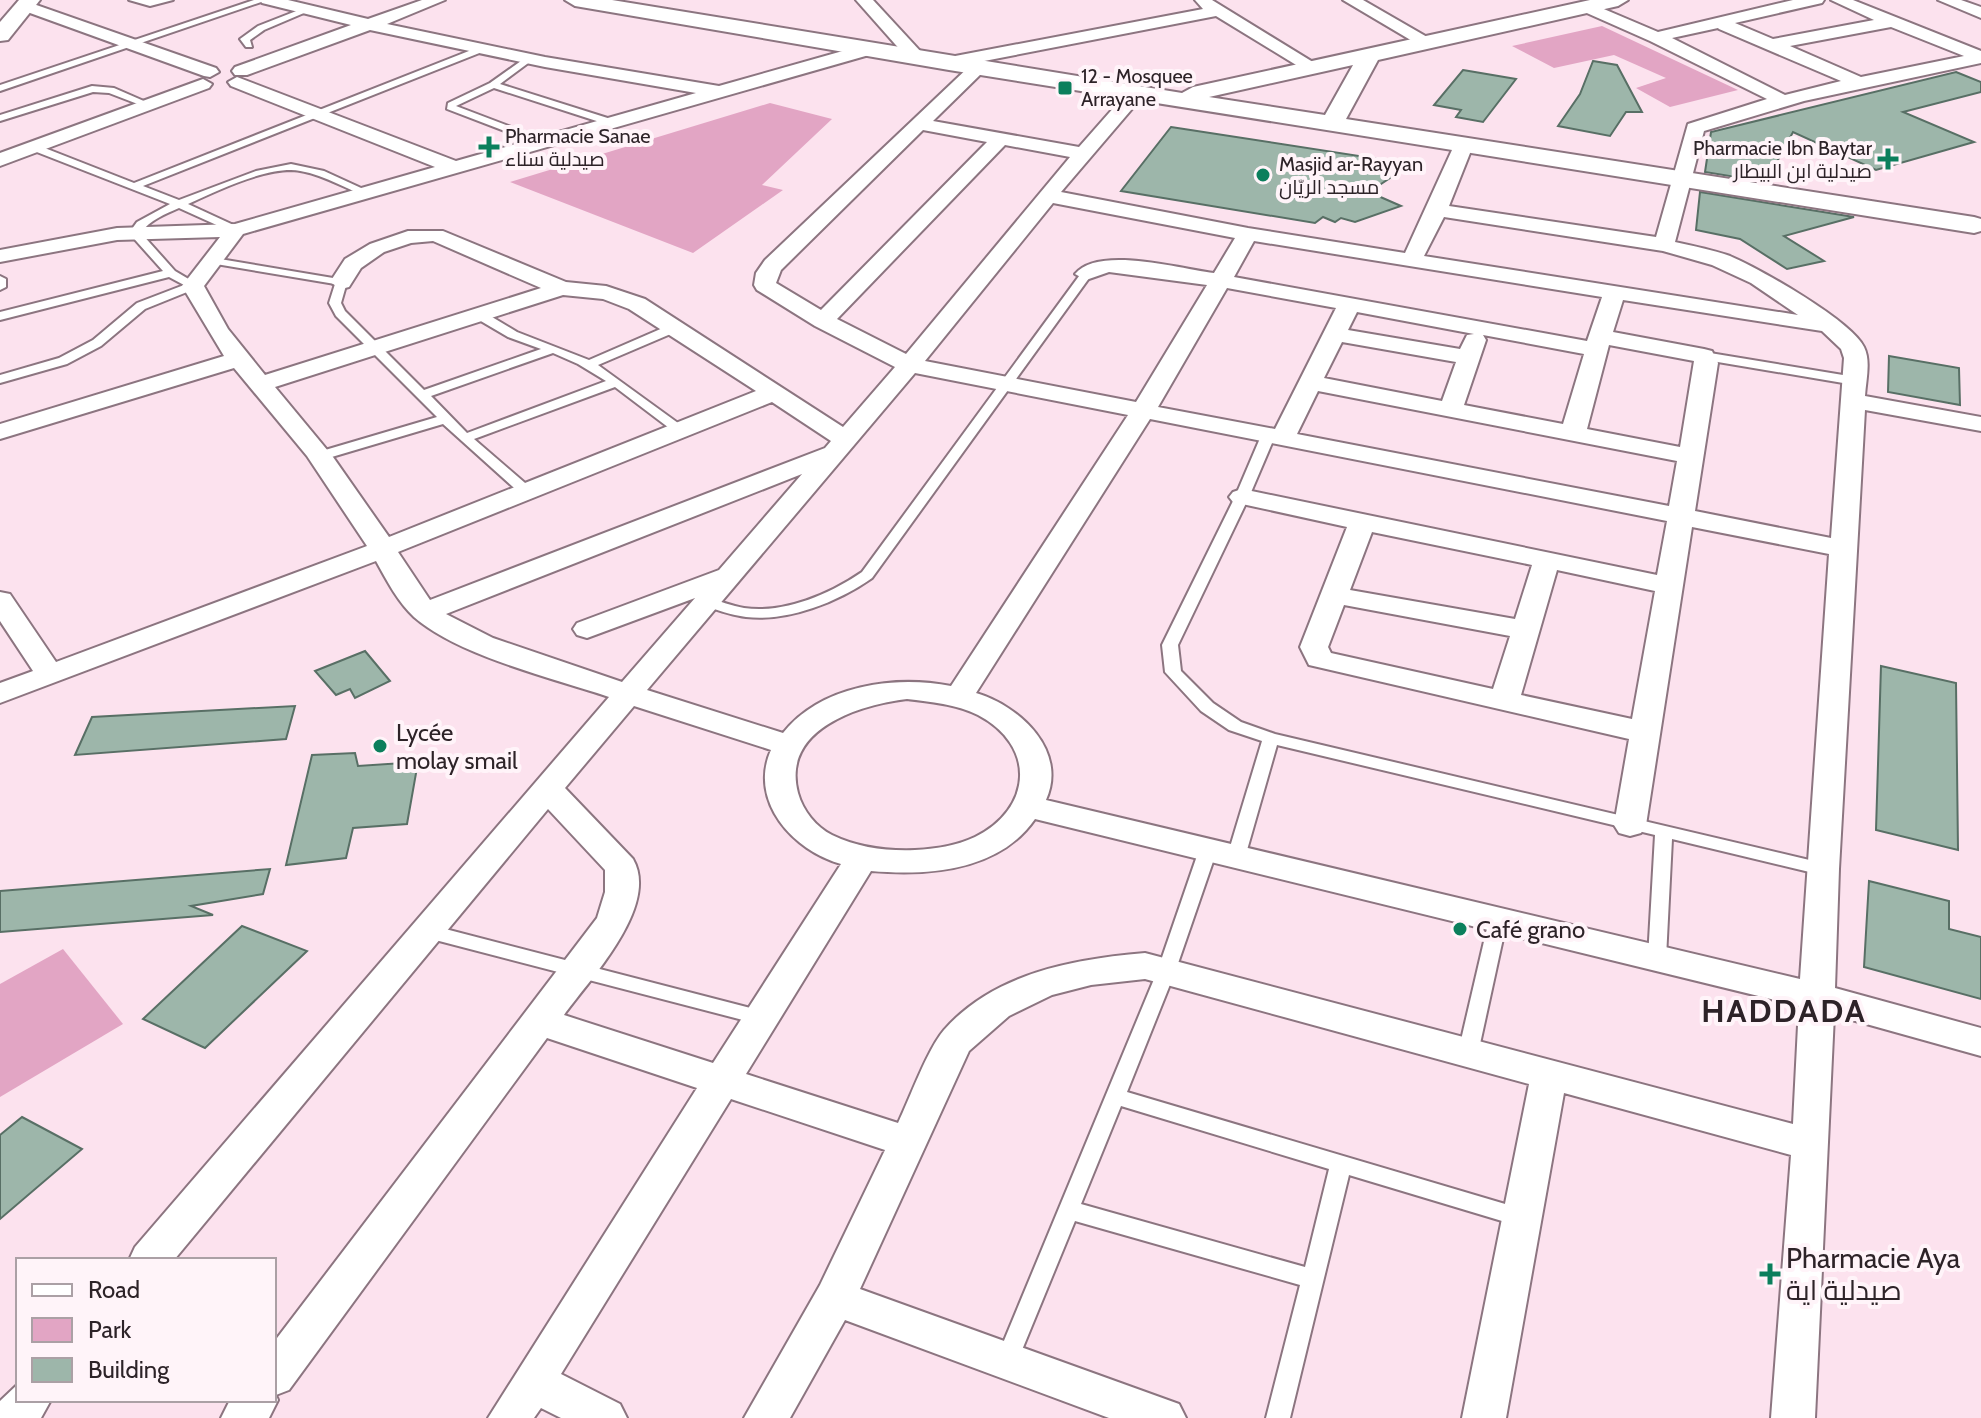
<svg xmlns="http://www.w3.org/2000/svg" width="1981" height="1418" font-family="Cabin,Cairo,sans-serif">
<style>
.green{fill:#e2a5c4}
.building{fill:#9db6aa;stroke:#586f65;stroke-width:2}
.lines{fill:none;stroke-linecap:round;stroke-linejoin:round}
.service-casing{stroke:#8c7580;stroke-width:4}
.minor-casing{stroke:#8c7580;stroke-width:4}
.tertiary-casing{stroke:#8c7580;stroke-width:4}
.service{fill:#fff;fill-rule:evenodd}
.minor{fill:#fff;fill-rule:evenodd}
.tertiary{fill:#fff;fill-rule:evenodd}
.poi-dot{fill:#0b7f5c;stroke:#fff4f9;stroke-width:3}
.labels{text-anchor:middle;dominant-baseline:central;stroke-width:8;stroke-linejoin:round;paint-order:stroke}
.far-poi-label{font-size:20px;fill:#2d2328;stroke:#fff4f9;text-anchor:start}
.poi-label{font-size:24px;fill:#2d2328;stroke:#fff4f9;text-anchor:start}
.near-poi-label{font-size:28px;fill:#2d2328;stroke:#fff4f9;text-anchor:start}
.district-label{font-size:32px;font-weight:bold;letter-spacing:2px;fill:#2d2328;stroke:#fff4f9}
</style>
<rect width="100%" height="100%" fill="#fce2ee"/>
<g class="green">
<path d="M1602,26L1738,90L1670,107L1636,88L1666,78L1614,55L1554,68L1512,46Z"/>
<path d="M770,103L832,119L762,185L783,190L693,253L510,182Z"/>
<path d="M63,949L123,1024L0,1097V984Z"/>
</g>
<g class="building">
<path d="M1593,61L1617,65L1642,112H1626L1610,136L1558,126L1580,94Z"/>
<path d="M1463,70L1516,79L1483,122L1456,117L1461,110L1434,105Z"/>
<path d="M1956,72L1981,82V92L1903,112L1974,142L1876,170L1793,132L1766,182L1705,172L1711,132Z"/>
<path d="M1171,127L1411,164L1369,192L1401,206L1355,222L1341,218L1335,222L1323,217L1315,223L1121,191Z"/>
<path d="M1700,192L1854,217L1784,236L1824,261L1787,269L1740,239L1696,230Z"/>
<path d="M1889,356L1959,368L1960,405L1888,392Z"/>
<path d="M365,651L390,681L355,698L350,689L336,695L315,671Z"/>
<path d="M1881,666L1956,683L1958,850L1876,830Z"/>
<path d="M295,706L286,739L75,755L92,717Z"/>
<path d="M355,753L358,766L418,762L407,824L353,828L346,858L286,865L312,755Z"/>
<path d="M270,869L263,894L191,906L213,915L0,932V891Z"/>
<path d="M1869,881L1949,901V929L1981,937V999L1864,967Z"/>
<path d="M242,926L307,951L205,1048L143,1019Z"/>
<path d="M22,1117L82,1149L0,1219V1135Z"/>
</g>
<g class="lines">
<g class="service-casing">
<g id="service">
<path d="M129,0H173L150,6Z"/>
<path d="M254,0H267L0,91V85Z"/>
<path d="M304,8L311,10L264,30L250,40L252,47H246L240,39L258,26Z"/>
<path d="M479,47L484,50L482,52L143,186L179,200L256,171L291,164L324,171L372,193L363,195C341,186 316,171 291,170C260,170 216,191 188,204L240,228V232H232L179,208C166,214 149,220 141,233L175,271L197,284V288L145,309L101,346L67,364L0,383V375L59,358L93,340L137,303L184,285L169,277L0,320V312L163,271L129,233L137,222L170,204L29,149V145H37L134,183Z"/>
<path d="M528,56L533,59L531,61L500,84L617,121V125H609L494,88L456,106L548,141L549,143L544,146L447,109L448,103L490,83Z"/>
<path d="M92,86L114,88L153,105L148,108L109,93L93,92L0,121V115Z"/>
<path d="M214,258L345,280L347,282L341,303L345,311L424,390L541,349L508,337L474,317V311H482L517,332L589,360L672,324H680V330L598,365L689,431L682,435L677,434L615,387L474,439L532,489L534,492L527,496L522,495L443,424L325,459H315V453L437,417L336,316L329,303L335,284L210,263V259ZM553,353L578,364L606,381L467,433L431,396Z"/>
<path d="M1086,271L1092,274L872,578C838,602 788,622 746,617C731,615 717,610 703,605L701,602L708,598C720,601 732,606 744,608C784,614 830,594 862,572L1082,272Z"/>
<path d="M0,276L6,279V287L0,290Z"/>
<path d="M1704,352L1855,377L1861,381L1855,385L1700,359L1698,356Z"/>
<path d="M1268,432L1275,436L1249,497L1178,645L1181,671L1213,703L1241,722L1275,734L1822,863L1828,865L1831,869L1828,873L1822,875L1672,839L1666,958L1664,963L1657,965L1650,963L1648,958L1655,835L1277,745L1245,857L1242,861H1230L1227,857L1262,741L1229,730L1201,711L1165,672L1162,645L1235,497L1261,436Z"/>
<path d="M1208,844L1214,846L1217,850L1175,972L1127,1092L1522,1209L1530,1212L1533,1218L1530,1224L1522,1227L1349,1175L1290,1418H1266L1300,1285L1075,1221L1015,1367L1007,1370L999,1367L996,1360L1157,972L1199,850L1202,846ZM1121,1106L1329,1169L1305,1267L1081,1204Z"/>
<path d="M1498,913L1504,915L1507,920L1478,1053L1475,1058L1468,1061L1461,1058L1458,1053L1489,920L1492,915Z"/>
<path d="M426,924L762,1011L769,1013L772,1018L769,1023L762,1025L420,936L417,931L420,926Z"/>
</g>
</g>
<g class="minor-casing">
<g id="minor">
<path d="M260,0H288L368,19L422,0H445L387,24L545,57L719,86L864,45H876L879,49L876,53L243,234L204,286L228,329L265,375L541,288L433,241L411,243L384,252L361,268L349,287L341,289L330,282L345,259L370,244L408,231H443L566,282L606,286L645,299L843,427L895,367L815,326L757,290L754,285L756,273L765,260L973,63L950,65L947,61L950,57L1203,9L1195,0H1212L1321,67L1318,71H1306L1216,16L979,62L987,67L984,71L933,121L1079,147L1131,88H1143L1146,92L1143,96L1061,192L1248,228L1405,253L1457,139H1471L1474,143L1449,206L1656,237L1688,124L1767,99L1650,41L1580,10L1578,7L1580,4H1592L1658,32L1793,0H1824L1822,3L1735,23L1773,39L1874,20L1831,0H1853L1981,51V63L1804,101L1704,131L1675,242C1693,246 1713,250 1730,256C1758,268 1851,320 1864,347C1871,361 1866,380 1865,396L1981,417V431L1865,410L1839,869L1835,988L1981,1028V1056L1834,1015L1815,1418H1771L1791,1155L1564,1093L1506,1418H1462L1529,1084L1145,979L1091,985L1052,995L1009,1016L969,1051L860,1289L1179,1404L1186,1418H1109L845,1320L790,1418H744L820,1285L885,1150L731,1099L561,1374L620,1404L627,1418H561L541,1408L534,1418H488L697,1088L547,1038L289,1390L276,1395L278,1400L269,1418H221L230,1400H274V1342L597,918L605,892V870L548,809L174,1260H129L135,1247L609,697C552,678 459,656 414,617C398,602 387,581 376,561L0,703V683L33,671L0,621V592L10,594L56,662L367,546L307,456L234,368L0,439V424L224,356L182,286L220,237L117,240L0,262V250L117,228L235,224L435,167L231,86L228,82L237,77L456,161L696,93L545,67L370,30L247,75H235L232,71L235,67L351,25L262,3ZM1891,27L1964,56L1861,77L1790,46ZM1718,28L1719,29L1841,81L1785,95L1672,38ZM923,130L987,142L821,310L776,283L781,270ZM1005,145L1070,157L906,354L837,319ZM1053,203L1235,238L1214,273C1181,269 1098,245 1075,274L1086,280L1109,272L1207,285L1136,402L925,361ZM1444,217L1663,251L1712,265L1751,283L1798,315L1424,256ZM1254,241L1602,297L1587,341L1234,277ZM1227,288L1336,308L1275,429L1158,407ZM563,295L603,299L629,309L756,391L389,537L333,457L275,387ZM1623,300L1822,331L1841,349L1844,358L1831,538L1695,511L1718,363L1712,351L1704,349L1613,332ZM1357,312L1474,334L1467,335L1460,349L1348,330ZM1483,335L1584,354L1563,424L1464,405L1486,340ZM1342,342L1456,362L1442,401L1324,378ZM1609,345L1694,361L1680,447L1587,429ZM915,373L1128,415L951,686C895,675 821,685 783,733L647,690ZM1318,391L1677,461L1669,506L1297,434ZM772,402L831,441L825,448L430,600L398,552ZM1150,419L1667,521L1657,575L1242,489L1233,492L1229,497L1233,502L1347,527L1300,647L1309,665L1629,739L1614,825L1619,833L1630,836L1641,833L1646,825L1692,527L1829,554L1800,979L1046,800C1068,751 1020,706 976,693ZM802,474L719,570L577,623L573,629L577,635L587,638L695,598L622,682L493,638L446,614ZM1372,532L1532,565L1515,619L1350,590ZM1557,570L1655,591L1632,719L1521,695ZM1344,605L1510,636L1493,689L1331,653L1328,647ZM907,699C931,702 956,704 978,715C1037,746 1032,809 975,837C956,846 935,849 915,850C886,851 859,848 832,835C816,827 803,811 798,793C781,729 859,705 907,699ZM634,706L771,750C748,802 794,851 841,864L713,1063L564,1015C590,979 660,906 633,859L565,788ZM1035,819L1799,1006L1793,1124L1145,953C1074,959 994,973 944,1030C927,1050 910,1098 898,1123L746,1074L871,871C929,876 999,871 1035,819Z"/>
<path d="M856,0H873L922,53L925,57L922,61H910Z"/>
<path d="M1343,0H1363L1434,41L1425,46L1419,45Z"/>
<path d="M1938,0H1961L1981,7V18Z"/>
<path d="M25,1L216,68L219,72L210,77L204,76L19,9L17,6L19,3Z"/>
<path d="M203,79L212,84L209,88L0,166V153Z"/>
<path d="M18,1384V1400H51L41,1418H0V1401Z"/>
</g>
</g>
<g class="tertiary-casing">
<g id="tertiary">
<path d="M19,0H40L8,40L0,41V22Z"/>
<path d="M565,0H612L1182,93L1193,87L1590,0H1628L1618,6L1378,60L1346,119L1974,217L1981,219V231L1974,233L949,70L575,6ZM1353,65L1325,115L1209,97Z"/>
</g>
</g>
<use href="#service" class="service"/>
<use href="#minor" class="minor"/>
<use href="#tertiary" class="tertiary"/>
</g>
<g class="poi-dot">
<rect x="1057" y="80" width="16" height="16" rx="4"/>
<path d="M485 135h8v8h8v8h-8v8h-8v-8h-8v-8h8z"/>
<path d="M1884 147h8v8h8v8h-8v8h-8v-8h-8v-8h8z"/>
<circle cx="1263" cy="175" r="8"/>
<circle cx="380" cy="746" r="8"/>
<circle cx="1460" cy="929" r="8"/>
<path d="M1766 1262h8v8h8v8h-8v8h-8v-8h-8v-8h8z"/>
</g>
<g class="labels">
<g class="far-poi-label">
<text x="1081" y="76">12 - Mosquee<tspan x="1081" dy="23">Arrayane</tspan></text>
<text x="505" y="136">Pharmacie Sanae<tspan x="505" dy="23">صيدلية سناء</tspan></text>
<text x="1872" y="148" text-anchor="end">Pharmacie Ibn Baytar<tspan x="1872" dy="23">صيدلية ابن البيطار</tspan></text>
<text x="1279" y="164">Masjid ar-Rayyan<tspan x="1279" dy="23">مسجد الريّان</tspan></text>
</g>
<g class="poi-label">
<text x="396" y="732">Lycée<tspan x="396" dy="28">molay smail</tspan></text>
<text x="1476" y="929">Café grano</text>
</g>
<g class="near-poi-label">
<text x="1786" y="1258">Pharmacie Aya<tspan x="1786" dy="32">صيدلية اية</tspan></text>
</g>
<g class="district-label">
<text x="1784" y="1010">HADDADA</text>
</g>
</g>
<rect x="16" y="1258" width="260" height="144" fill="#fff4f9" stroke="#aba0a5" stroke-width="2"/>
<rect x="32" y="1284" width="40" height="12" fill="#ffffff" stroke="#aba0a5" stroke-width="2"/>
<text x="88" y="1298" font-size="24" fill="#2d2328">Road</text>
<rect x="32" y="1318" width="40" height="24" fill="#e2a5c4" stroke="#aba0a5" stroke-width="2"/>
<text x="88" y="1338" font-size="24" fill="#2d2328">Park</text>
<rect x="32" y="1358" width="40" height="24" fill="#9db6aa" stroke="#aba0a5" stroke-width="2"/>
<text x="88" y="1378" font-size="24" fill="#2d2328">Building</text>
</svg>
